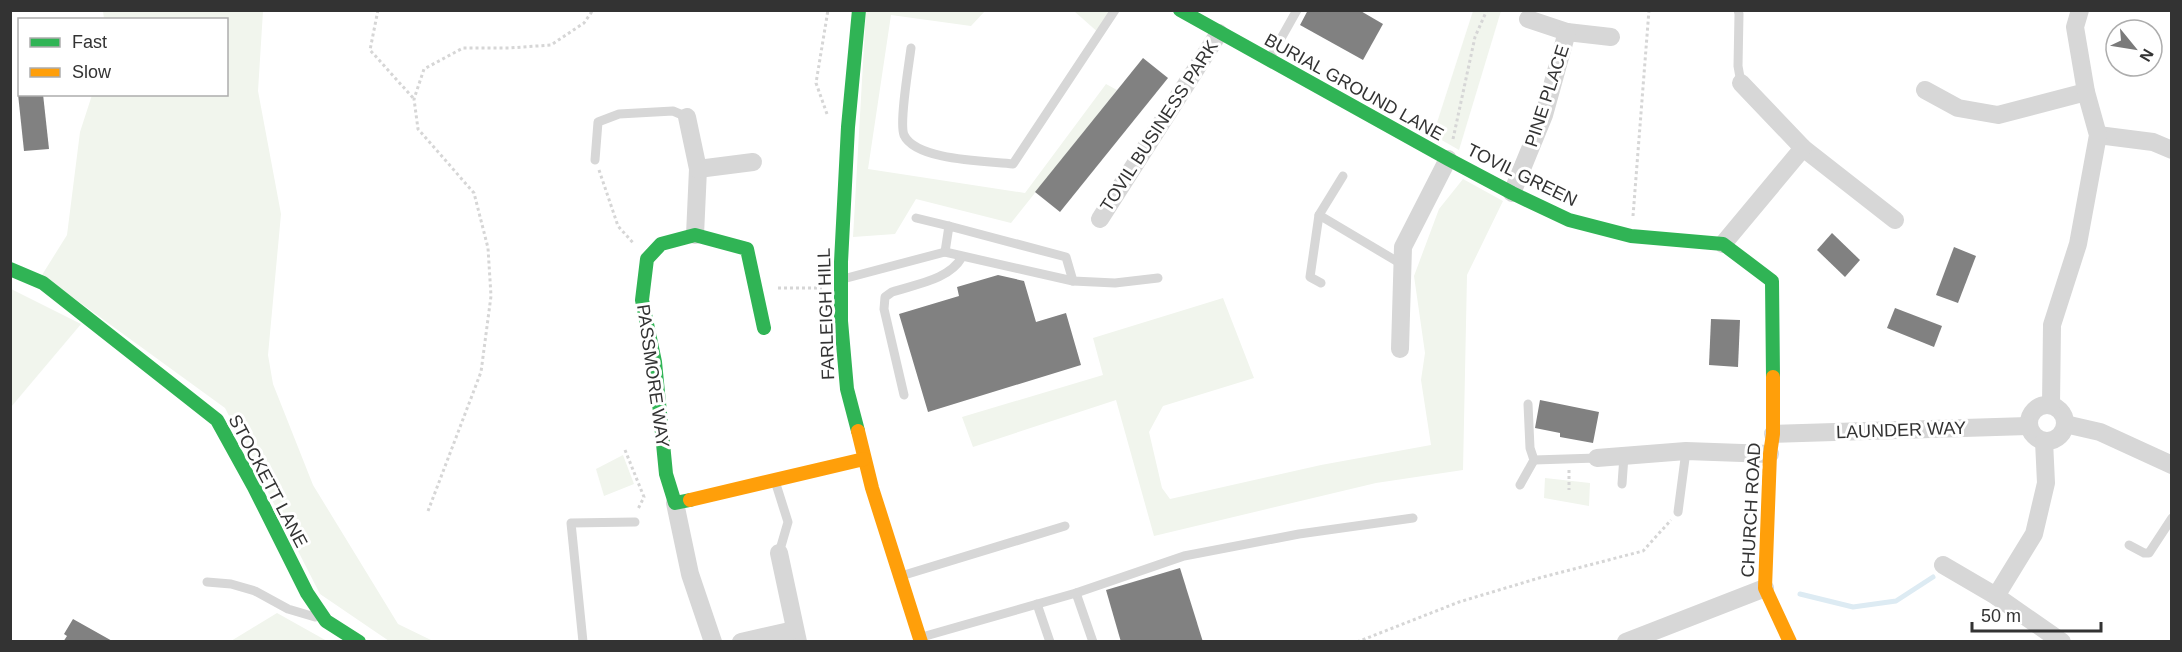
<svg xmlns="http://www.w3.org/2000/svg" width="2182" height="652" font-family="Arial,sans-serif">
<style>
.green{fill:#f1f5ed}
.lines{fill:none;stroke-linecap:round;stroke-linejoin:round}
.stream{stroke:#ddebf3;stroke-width:5}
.building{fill:#818181}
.path{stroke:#d6d6d6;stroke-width:3;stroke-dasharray:3 3;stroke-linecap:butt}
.lane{stroke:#d7d7d7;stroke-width:9}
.street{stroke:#d7d7d7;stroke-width:18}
.fast{stroke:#30b455;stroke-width:14}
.slow{stroke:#ff9f0a;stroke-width:14}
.labels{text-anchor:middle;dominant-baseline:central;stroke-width:6;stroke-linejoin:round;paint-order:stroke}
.street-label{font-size:18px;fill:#333;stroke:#fff}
</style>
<rect width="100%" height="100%" fill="#fff"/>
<g class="green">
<path d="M103,11H263L258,91L281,214L268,355L273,384L313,485L398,624L433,641H389L320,594L225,408L42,275L67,235L80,132L92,95L226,94V20L104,19Z"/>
<path d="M866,11H985L971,26L891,15L868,169L1025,193L1106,84L1117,90L1011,223L916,199L895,234L853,237Z"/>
<path d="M1074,11H1115L1100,34Z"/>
<path d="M1473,11H1501L1459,150L1433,135Z"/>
<path d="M1463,179L1503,201L1467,275L1463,470L1376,483L1154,536L1116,400L973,447L962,417L1103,375L1093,338L1223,298L1254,378L1163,406L1149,432L1162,488L1170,499L1321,465L1431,445L1421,380L1425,353L1414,276L1439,209Z"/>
<path d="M11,289L81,324L11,407Z"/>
<path d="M623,455L634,484L604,496L596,469Z"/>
<path d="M1545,478L1590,483L1589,506L1544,498Z"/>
<path d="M277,613L327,641H231Z"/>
</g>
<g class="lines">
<path class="stream" d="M1800,594L1853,607L1896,601L1933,577"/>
</g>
<g class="building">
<path d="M1308,10H1359L1383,24L1363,60L1300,25Z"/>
<path d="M1143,58L1168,78L1060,212L1035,192Z"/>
<path d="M18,94H43L49,149L24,151Z"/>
<path d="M1832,233L1860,260L1845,277L1817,250Z"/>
<path d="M1954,247L1976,256L1958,303L1936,295Z"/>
<path d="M998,275L1024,281L1036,322L1066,313L1081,365L928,412L899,314L959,296L957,287Z"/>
<path d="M1895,308L1942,326L1934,347L1887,328Z"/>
<path d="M1711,319L1740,320L1738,367L1709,365Z"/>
<path d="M1540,400L1599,412L1593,443L1560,437V433L1535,428Z"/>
<path d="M1180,568L1203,642H1121L1106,590Z"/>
<path d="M73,619L114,642H63L67,636L64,634Z"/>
</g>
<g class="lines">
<g class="path">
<path d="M378,10L370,50L414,99"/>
<path d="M827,114L816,83L828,10"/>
<path d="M1453,139L1475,37L1487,10"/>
<path d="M599,170L618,226L634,244"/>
<path d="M1633,216L1649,10"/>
<path d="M778,288H822"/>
<path d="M625,450L644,497L638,509"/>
<path d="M1569,470V490"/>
<path d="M428,511L481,372L491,296L488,248L474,193L418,129L414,99L424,69L463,48H509L551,45L584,23L593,10"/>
<path d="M1357,642L1459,602L1539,578L1643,551L1671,520"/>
</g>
<g class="lane">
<path d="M1738,10L1739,14L1738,66L1741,83"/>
<path d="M911,48C909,64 899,123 904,135C916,161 988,161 1013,164L1115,10"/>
<path d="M1270,58L1297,10"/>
<path d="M595,160L598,122L619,114L673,111L687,117"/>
<path d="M1319,215L1343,176"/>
<path d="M916,218L949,226"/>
<path d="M945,252L949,226L1066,257L1073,281"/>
<path d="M843,279L945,252L1073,281L1115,283L1158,278"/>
<path d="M1321,283L1310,277L1319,215L1403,265"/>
<path d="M904,395L884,309L885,297L892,292C916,284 949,280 962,257"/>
<path d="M1528,404L1530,448L1534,460L1597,458"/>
<path d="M775,481L788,522L779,553"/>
<path d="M1622,484L1624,456"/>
<path d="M1520,485L1534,460"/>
<path d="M1678,512L1686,451"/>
<path d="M2129,545L2144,553H2149L2172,518"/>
<path d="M901,576L1065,526"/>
<path d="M207,582L231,584L255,591L288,609L315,617"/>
<path d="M1076,593L1093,642"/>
<path d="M1037,604L1050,642"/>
<path d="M922,637L1076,593L1184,556L1299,534L1413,518"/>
<path d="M583,642L571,523L635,522"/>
</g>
<g class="street">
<path d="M1528,19L1567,32L1611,37"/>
<path d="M1741,83L1803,148L1895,220"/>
<path d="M1925,90L1958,108L1998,115L2086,92"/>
<path d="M687,117L698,169L695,235"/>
<path d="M2098,135L2153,142L2172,150"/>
<path d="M698,169L753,162"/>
<path d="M1512,193L1544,115L1567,32"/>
<path d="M1100,219L1219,33"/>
<path d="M1723,244L1803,148"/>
<path d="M1400,349L1403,247L1448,159"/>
<circle cx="2047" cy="423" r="18"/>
<path d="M2051,405L2052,325L2078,244L2098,135L2086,92L2075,27L2080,10"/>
<path d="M2065,424L2100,432L2172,465"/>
<path d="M1773,434L2028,426"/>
<path d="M1597,458L1686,451L1770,454"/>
<path d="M675,503L690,574L713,642"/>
<path d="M779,553L798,642"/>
<path d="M1943,565L1996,596L2062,642"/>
<path d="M1996,596L2034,534L2046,483L2044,441"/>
<path d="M741,642L794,630"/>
<path d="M1626,642L1765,588"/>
</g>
<g class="fast">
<path d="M1180,10L1448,159L1512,193L1569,220L1631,236L1723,244L1772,281L1773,377"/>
<path d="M10,269L43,283L217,420L254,487L307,593L326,621L359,642"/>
<path d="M858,431L847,389L841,321V262L848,127L859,10"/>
<path d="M690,500L675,503L666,474L655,362L642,300L647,259L661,244L695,235L747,249L764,328"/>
</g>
<g class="slow">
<path d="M1773,377V434L1770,454L1765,588L1790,642"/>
<path d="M858,431L872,488L921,642"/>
<path d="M690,500L864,459"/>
</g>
</g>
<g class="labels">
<g class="street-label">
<text transform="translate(1354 87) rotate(29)">BURIAL GROUND LANE</text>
<text transform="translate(1547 96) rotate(-72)">PINE PLACE</text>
<text transform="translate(1159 126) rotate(-57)">TOVIL BUSINESS PARK</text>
<text transform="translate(1522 175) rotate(26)">TOVIL GREEN</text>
<text transform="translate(826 314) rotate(-92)">FARLEIGH HILL</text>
<text transform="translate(653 376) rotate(82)">PASSMORE WAY</text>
<text transform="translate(1901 430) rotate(-2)">LAUNDER WAY</text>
<text transform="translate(268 481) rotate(62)">STOCKETT LANE</text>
<text transform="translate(1751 510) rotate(-87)">CHURCH ROAD</text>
</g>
</g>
<rect width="2182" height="652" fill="none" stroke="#333333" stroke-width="24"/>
<rect x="18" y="18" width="210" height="78" fill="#ffffff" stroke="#adadad" stroke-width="1.5"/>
<rect x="30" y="38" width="30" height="9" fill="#30b455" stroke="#adadad" stroke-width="1.5"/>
<text x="72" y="48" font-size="18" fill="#333333">Fast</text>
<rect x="30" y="68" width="30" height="9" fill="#ff9f0a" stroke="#adadad" stroke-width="1.5"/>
<text x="72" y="78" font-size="18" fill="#333333">Slow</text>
<g transform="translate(2134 48) rotate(120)"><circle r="28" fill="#ffffff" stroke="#adadad" stroke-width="1.5"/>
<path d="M0-4.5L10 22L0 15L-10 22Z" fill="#7a7a7a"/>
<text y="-9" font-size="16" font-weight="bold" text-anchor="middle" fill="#333333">N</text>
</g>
<path d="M1972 622v9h129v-9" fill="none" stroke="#333333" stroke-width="3"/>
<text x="1981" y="622" font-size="18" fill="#333333" stroke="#ffffff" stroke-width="4.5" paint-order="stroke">50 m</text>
</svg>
